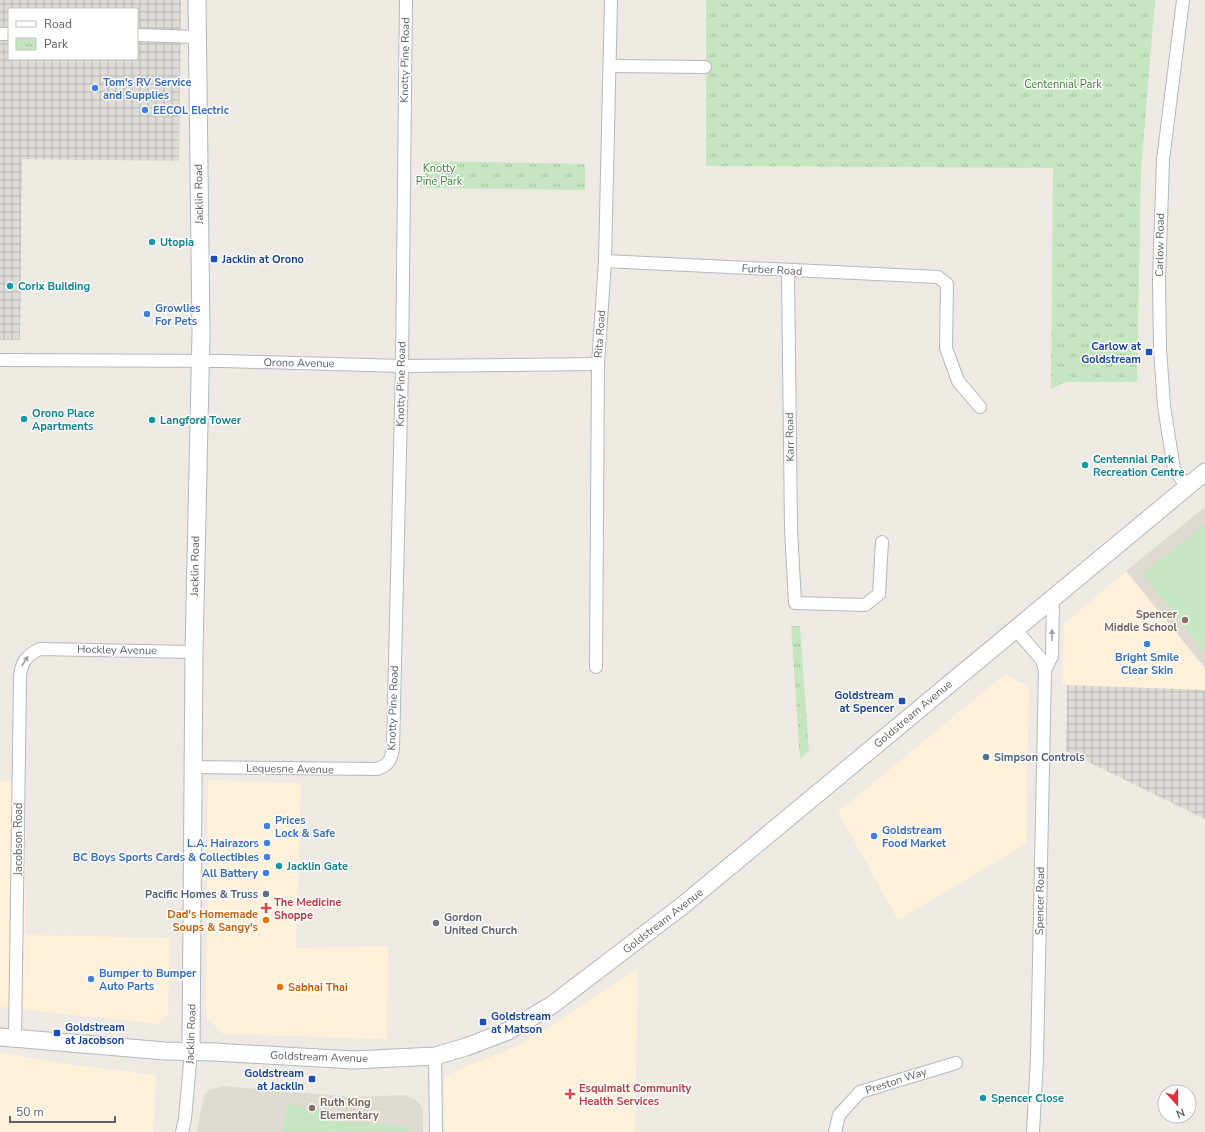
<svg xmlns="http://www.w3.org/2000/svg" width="1205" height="1132" font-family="'Nunito Sans',sans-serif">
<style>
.commercial{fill:#fef0d9}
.industrial{fill:url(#industrial-grid);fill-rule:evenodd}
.education{fill:#dedad1}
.grass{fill:#c5e6c0}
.park{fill:url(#park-tufts)}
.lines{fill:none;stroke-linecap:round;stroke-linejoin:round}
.street-casing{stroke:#b4b7bb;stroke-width:14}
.secondary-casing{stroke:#b2b7bb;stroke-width:19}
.street{stroke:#fff;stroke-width:12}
.secondary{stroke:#fff;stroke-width:17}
.oneway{fill:#9da0a2}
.shop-dot{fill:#3f7fe0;stroke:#fff;stroke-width:1.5}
.culture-dot{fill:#0f9aa8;stroke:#fff;stroke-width:1.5}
.transit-dot{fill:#1a4fb4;stroke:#fff;stroke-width:1.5}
.education-dot{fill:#8d6e63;stroke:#fff;stroke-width:1.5}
.service-dot{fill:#5c6f8a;stroke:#fff;stroke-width:1.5}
.health-dot{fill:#e0444e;stroke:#fff;stroke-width:1.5}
.food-dot{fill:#e8710a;stroke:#fff;stroke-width:1.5}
.worship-dot{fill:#6b7280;stroke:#fff;stroke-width:1.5}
.labels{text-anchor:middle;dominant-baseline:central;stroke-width:3;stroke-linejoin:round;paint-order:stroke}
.street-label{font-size:11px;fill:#5b6164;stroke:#fff}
.shop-label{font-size:11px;font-weight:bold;fill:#366cbe;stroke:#fff;text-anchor:start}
.park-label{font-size:11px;fill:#3b8334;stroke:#fff}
.culture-label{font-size:11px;font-weight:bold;fill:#0d838f;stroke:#fff;text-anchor:start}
.transit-label{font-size:11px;font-weight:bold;fill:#164399;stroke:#fff;text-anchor:start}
.education-label{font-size:11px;font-weight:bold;fill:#785e54;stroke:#fff;text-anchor:end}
.service-label{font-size:11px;font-weight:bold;fill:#4e5e75;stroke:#fff;text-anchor:start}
.health-label{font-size:11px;font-weight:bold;fill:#be3a42;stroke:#fff;text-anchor:start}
.food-label{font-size:11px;font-weight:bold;fill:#c56008;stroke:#fff;text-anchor:end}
.worship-label{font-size:11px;font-weight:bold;fill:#5b616d;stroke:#fff;text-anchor:start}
</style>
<defs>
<pattern id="industrial-grid" width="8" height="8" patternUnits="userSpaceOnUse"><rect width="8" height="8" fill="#dfdcd8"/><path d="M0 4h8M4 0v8" fill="none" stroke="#b8b6b3"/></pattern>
<pattern id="park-tufts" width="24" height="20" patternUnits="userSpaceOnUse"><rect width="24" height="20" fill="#c5e6c0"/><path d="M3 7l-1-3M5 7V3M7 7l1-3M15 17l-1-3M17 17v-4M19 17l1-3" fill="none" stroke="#a3bea0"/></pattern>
</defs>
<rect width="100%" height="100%" fill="#eeeae3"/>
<g class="commercial">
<path d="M1126,571L1205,668V690L1062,685L1064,624Z"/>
<path d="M1005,674L1029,687L1026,844L898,920L838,812Z"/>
<path d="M26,780L25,935L170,938L168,1015L158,1024L0,1007V781Z"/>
<path d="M208,780L301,783L296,948L388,946L387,1039L223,1034L206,1017Z"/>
<path d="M638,969L635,1132H445L444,1076L522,1044Z"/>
<path d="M0,1052L58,1063L156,1075L153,1132H0Z"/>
</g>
<g class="industrial">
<path d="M0,0H181L179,161L22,159L20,340H0ZM9,9H137V59H9Z"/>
<path d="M1067,685L1205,690V819L1066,751Z"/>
</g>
<g class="education">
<path d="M1205,507V668L1126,571Z"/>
<path d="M223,1086L354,1097L405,1095L416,1100L421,1106L423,1111V1132H197L204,1095L210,1090Z"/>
</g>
<g class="grass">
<path d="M1205,524V653L1143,574Z"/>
<path d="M287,1104L331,1111L330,1121L407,1126L410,1132H329V1126L328,1132H283Z"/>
</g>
<g class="park">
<path d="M706,0H1155L1141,170L1137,382H1065L1051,389L1053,168L706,166Z"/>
<path d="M425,161L585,164V190L420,188Z"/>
<path d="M791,626H800L809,751L800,759Z"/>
</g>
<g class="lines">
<g class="street-casing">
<g id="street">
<path d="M1183,0L1163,160L1159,281L1160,349L1164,406L1174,469L1187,487"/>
<path d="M0,34H9"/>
<path d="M137,35L197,37"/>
<path d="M611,66L705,67"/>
<path d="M605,261L938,277L947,284L946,348L958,381L980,407"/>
<path d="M788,271L791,529L795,603L865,605L879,594L882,542"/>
<path d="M0,360L224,361L402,366L598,364"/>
<path d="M1015,629L1042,660L1045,670L1037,1058L1033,1132"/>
<path d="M596,667L598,364L605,261L611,0"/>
<path d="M1045,670L1052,656L1053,598"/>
<path d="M193,767L377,769C389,765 391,760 393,748L402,366L406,0"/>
<path d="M15,1040L20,680C20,664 25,656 40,649L194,652"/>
<path d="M435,1056L436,1132"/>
<path d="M182,1132L185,1119L191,1051"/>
<path d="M835,1132L839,1115L860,1092L956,1063"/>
</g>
</g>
<g class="secondary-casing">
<g id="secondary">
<path d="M0,1037L165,1051L214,1052L354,1060L435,1056L466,1047L508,1031L552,1005L682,906L1205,472"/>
<path d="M191,1051L194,652L201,333L197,0"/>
</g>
</g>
<use href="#street" class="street"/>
<use href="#secondary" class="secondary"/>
</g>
<defs><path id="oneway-solid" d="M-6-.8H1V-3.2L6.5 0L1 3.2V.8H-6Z"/></defs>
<g class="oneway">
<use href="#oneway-solid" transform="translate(1052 635) rotate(-90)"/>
<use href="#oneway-solid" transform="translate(25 661) rotate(-57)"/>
</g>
<g class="shop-dot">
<circle cx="95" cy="88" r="4"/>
<circle cx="145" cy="110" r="4"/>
<circle cx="147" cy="314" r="4"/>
<circle cx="1147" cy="644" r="4"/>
<circle cx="267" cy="826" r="4"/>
<circle cx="874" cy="836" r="4"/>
<circle cx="267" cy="843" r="4"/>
<circle cx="267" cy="857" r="4"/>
<circle cx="266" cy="873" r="4"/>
<circle cx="91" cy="979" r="4"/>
</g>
<g class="culture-dot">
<circle cx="152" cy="242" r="4"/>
<circle cx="10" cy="286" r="4"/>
<circle cx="24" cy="419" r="4"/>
<circle cx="152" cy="420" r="4"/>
<circle cx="1085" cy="465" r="4"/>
<circle cx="279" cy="866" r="4"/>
<circle cx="983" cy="1098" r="4"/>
</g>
<g class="transit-dot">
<rect x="210" y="255" width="8" height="8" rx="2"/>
<rect x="1145" y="348" width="8" height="8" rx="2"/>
<rect x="898" y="697" width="8" height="8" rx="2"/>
<rect x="479" y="1018" width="8" height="8" rx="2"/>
<rect x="53" y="1029" width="8" height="8" rx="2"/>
<rect x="308" y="1075" width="8" height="8" rx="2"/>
</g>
<g class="education-dot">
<circle cx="1185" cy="620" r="4"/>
<circle cx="312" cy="1108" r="4"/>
</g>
<g class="service-dot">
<circle cx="986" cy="757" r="4"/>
<circle cx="266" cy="894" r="4"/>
</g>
<g class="health-dot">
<path d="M264 902h4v4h4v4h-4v4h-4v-4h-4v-4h4z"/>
<path d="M568 1088h4v4h4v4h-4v4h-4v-4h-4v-4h4z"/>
</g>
<g class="food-dot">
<circle cx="266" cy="920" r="4"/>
<circle cx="280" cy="987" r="4"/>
</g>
<circle class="worship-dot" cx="436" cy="923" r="4"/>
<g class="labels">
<g class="street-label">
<text transform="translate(405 60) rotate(-89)">Knotty Pine Road</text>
<text transform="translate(199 194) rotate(-91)">Jacklin Road</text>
<text transform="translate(1160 245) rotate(-89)">Carlow Road</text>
<text transform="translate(772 270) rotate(3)">Furber Road</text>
<text transform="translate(600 334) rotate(-86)">Rita Road</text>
<text transform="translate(299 363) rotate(1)">Orono Avenue</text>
<text transform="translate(401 384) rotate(-89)">Knotty Pine Road</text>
<text transform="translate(790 437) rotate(-91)">Karr Road</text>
<text transform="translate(195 566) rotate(-89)">Jacklin Road</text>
<text transform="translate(117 650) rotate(1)">Hockley Avenue</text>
<text transform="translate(393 708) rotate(-88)">Knotty Pine Road</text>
<text transform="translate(913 714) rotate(-40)">Goldstream Avenue</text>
<text transform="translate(290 769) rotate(1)">Lequesne Avenue</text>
<text transform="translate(18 839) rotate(-90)">Jacobson Road</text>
<text transform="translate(1040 901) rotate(-89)">Spencer Road</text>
<text transform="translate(663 921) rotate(-38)">Goldstream Avenue</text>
<text transform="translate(191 1034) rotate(-88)">Jacklin Road</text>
<text transform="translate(319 1057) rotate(2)">Goldstream Avenue</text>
<text transform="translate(896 1081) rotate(-18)">Preston Way</text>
</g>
<g class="shop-label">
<text x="103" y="82">Tom's RV Service<tspan x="103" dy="13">and Supplies</tspan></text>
<text x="153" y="110">EECOL Electric</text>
<text x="155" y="308">Growlies<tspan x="155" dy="13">For Pets</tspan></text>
<text x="1147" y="657" text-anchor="middle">Bright Smile<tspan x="1147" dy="13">Clear Skin</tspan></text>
<text x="275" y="820">Prices<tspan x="275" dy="13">Lock &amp; Safe</tspan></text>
<text x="882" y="830">Goldstream<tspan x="882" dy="13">Food Market</tspan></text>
<text x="259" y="843" text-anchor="end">L.A. Hairazors</text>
<text x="259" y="857" text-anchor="end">BC Boys Sports Cards &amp; Collectibles</text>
<text x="258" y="873" text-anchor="end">All Battery</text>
<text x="99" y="973">Bumper to Bumper<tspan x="99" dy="13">Auto Parts</tspan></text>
</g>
<g class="park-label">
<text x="1063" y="84">Centennial Park</text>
<text x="439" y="168">Knotty<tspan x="439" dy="13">Pine Park</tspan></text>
</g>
<g class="culture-label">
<text x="160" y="242">Utopia</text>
<text x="18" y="286">Corix Building</text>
<text x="32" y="413">Orono Place<tspan x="32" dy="13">Apartments</tspan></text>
<text x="160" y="420">Langford Tower</text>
<text x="1093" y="459">Centennial Park<tspan x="1093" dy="13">Recreation Centre</tspan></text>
<text x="287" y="866">Jacklin Gate</text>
<text x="991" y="1098">Spencer Close</text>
</g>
<g class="transit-label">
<text x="222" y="259">Jacklin at Orono</text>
<text x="1141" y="346" text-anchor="end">Carlow at<tspan x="1141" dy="13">Goldstream</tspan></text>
<text x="894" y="695" text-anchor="end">Goldstream<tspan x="894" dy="13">at Spencer</tspan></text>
<text x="491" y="1016">Goldstream<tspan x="491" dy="13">at Matson</tspan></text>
<text x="65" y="1027">Goldstream<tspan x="65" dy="13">at Jacobson</tspan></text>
<text x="304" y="1073" text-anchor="end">Goldstream<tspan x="304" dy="13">at Jacklin</tspan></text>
</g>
<g class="education-label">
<text x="1177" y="614">Spencer<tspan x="1177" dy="13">Middle School</tspan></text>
<text x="320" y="1102" text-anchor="start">Ruth King<tspan x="320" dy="13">Elementary</tspan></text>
</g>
<g class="service-label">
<text x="994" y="757">Simpson Controls</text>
<text x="258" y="894" text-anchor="end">Pacific Homes &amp; Truss</text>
</g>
<g class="health-label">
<text x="274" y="902">The Medicine<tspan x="274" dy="13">Shoppe</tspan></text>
<text x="579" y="1088">Esquimalt Community<tspan x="579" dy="13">Health Services</tspan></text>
</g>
<g class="food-label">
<text x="258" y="914">Dad's Homemade<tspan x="258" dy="13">Soups &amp; Sangy's</tspan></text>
<text x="288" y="987" text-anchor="start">Sabhai Thai</text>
</g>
<g class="worship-label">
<text x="444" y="917">Gordon<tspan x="444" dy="13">United Church</tspan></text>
</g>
</g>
<rect x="8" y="8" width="130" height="52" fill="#ffffff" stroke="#bdc0c1"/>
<rect x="16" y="21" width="20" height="6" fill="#ffffff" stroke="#bdc0c1"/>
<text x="44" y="28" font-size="12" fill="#5b6164">Road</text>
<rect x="16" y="38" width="20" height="12" fill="url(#park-tufts)" stroke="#bdc0c1"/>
<text x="44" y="48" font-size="12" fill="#5b6164">Park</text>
<g transform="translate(1177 1104) rotate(159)"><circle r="19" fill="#ffffff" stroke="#bdc0c1"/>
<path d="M0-3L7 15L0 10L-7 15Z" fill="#ea2e39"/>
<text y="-6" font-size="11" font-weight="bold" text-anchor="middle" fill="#5b6164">N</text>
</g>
<path d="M10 1116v6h105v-6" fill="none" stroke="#5b6164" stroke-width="2"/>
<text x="16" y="1116" font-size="12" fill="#5b6164" stroke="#ffffff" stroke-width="3" paint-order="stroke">50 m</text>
</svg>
